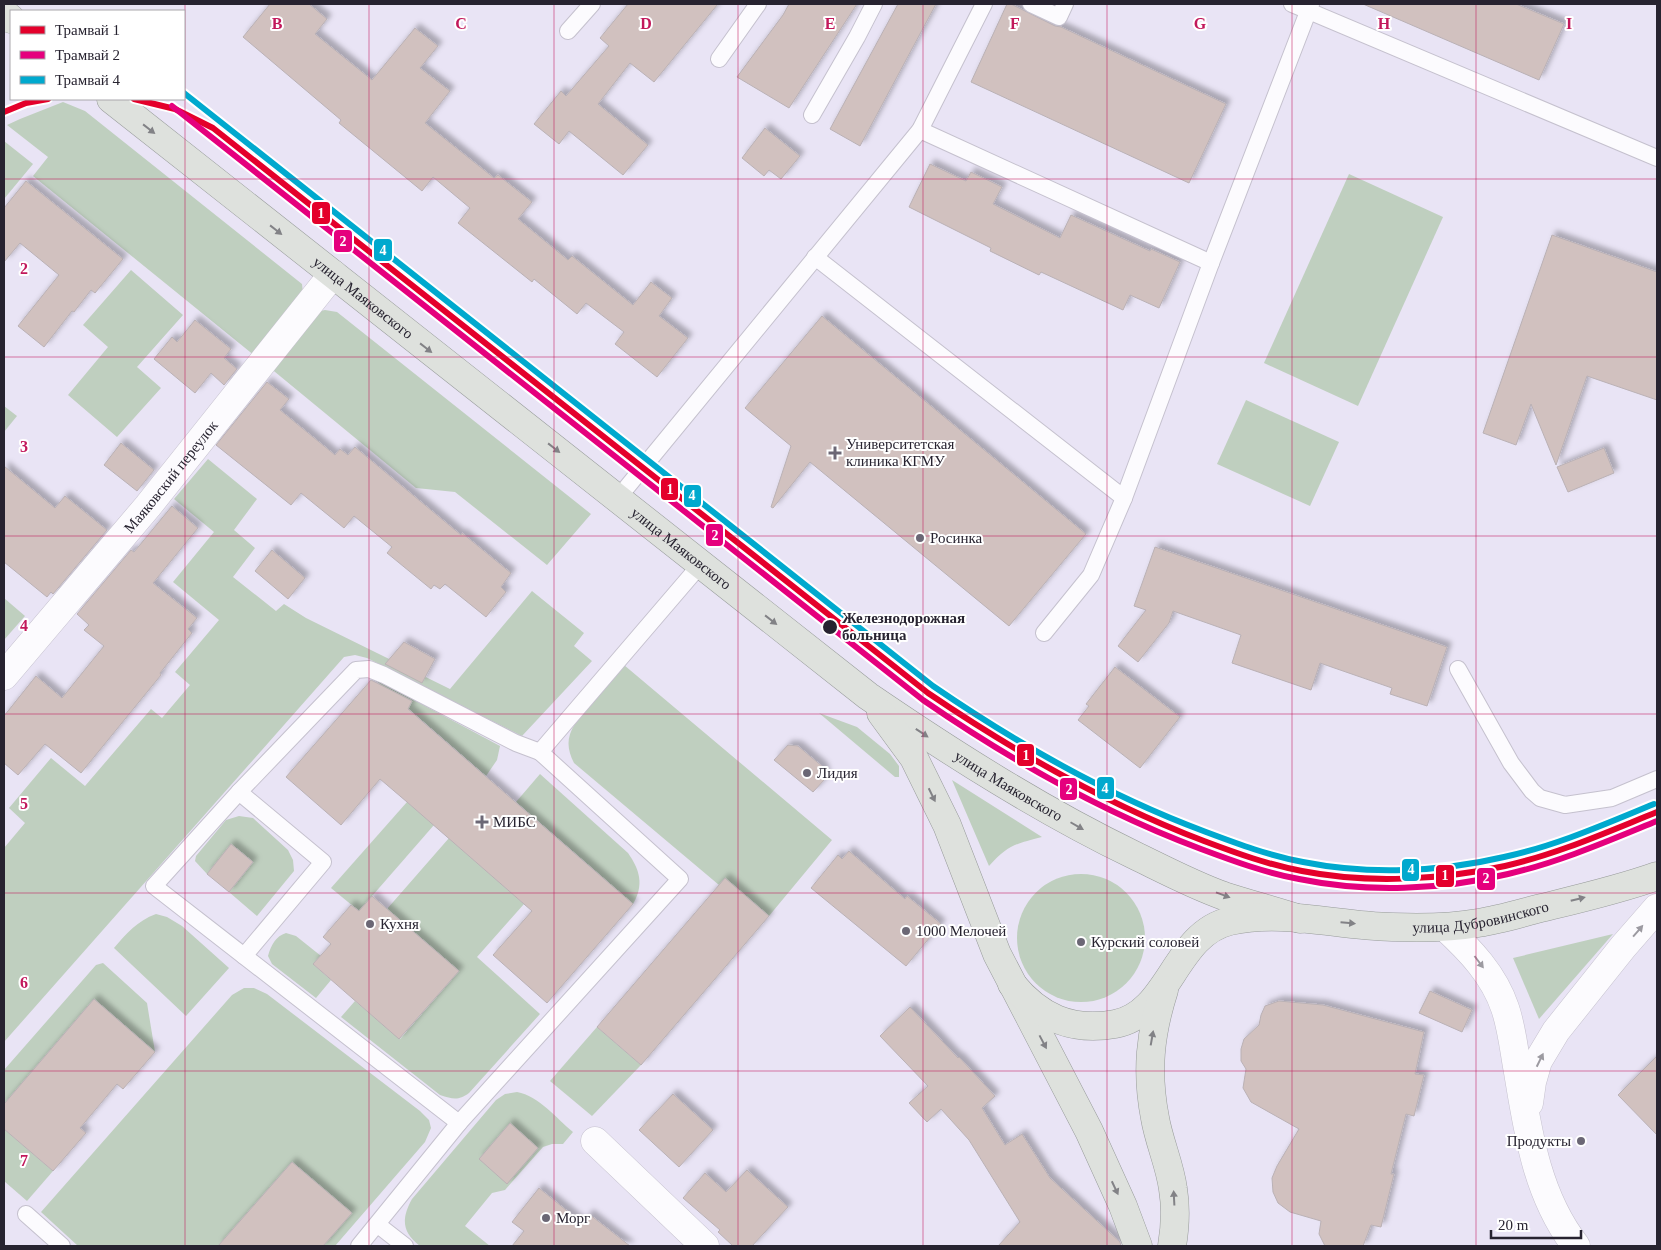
<svg xmlns="http://www.w3.org/2000/svg" width="1661" height="1250" font-family="'Times New Roman',serif">
<style>
.green{fill:#bfcfbf}
.building{fill:#d1c1bf;stroke:#bab1b5;filter:url(#shadow)}
.lines{fill:none;stroke-linecap:round;stroke-linejoin:round}
.service-casing{stroke:#c5c1ce;stroke-width:18}
.minor-casing{stroke:#c5c1ce;stroke-width:29}
.primary-casing{stroke:#979b9a;stroke-width:29}
.service{stroke:#fcfbfe;stroke-width:16}
.minor{stroke:#fcfbfe;stroke-width:28}
.primary{stroke:#dee1dd;stroke-width:28}
.tram-1-casing{stroke:#fff;stroke-width:10}
.tram-2-casing{stroke:#fff;stroke-width:10}
.tram-3-casing{stroke:#fff;stroke-width:10}
.tram-1{stroke:#e4002b;stroke-width:6}
.tram-2{stroke:#e5007d;stroke-width:6}
.tram-3{stroke:#00a9ce;stroke-width:6}
.oneway{fill:#828286}
.oneway2{fill:#9c9aa1}
.grid{fill:none;stroke:#c2185b;stroke-width:1;stroke-opacity:0.55}
.poi-dot{fill:#6b6775;stroke:#fff;stroke-width:2}
.stop-dot{fill:#272330;stroke:#fff;stroke-width:2}
.labels{text-anchor:middle;dominant-baseline:central;stroke-width:4;stroke-linejoin:round;paint-order:stroke}
.street-label{font-size:15px;fill:#272330;stroke:#fff}
.poi-label{font-size:15px;fill:#272330;stroke:#fff;text-anchor:start}
.stop-label{font-size:15px;font-weight:bold;fill:#272330;stroke:#fff;text-anchor:start}
.grid-label{font-size:16px;text-anchor:middle;font-weight:bold;fill:#c2185b;stroke:#fff;stroke-width:4;stroke-linejoin:round;paint-order:stroke}
.line-badge{stroke:#fff;stroke-width:2}
.badge-label{font-size:14px;text-anchor:middle;font-weight:bold;fill:#fff}
</style>
<defs>
<filter id="shadow"><feDropShadow dx="4.5" dy="-4.5" stdDeviation="2.5" flood-color="#0004"/></filter>
</defs>
<rect width="100%" height="100%" fill="#e9e4f5"/>
<g class="green">
<path d="M63,102L85,111L302,284L303,294L255,356L33,176L48,157L7,125L20,119Z"/>
<path d="M4,141L33,164L4,199Z"/>
<path d="M1349,174L1443,217L1358,406L1264,363Z"/>
<path d="M131,270L183,315L137,367L161,388L117,437L68,395L108,347L83,325Z"/>
<path d="M325,310L337,312L591,514L547,565L455,492L416,488L269,367L316,312Z"/>
<path d="M1246,400L1339,442L1310,506L1217,464Z"/>
<path d="M4,406L17,416L4,432Z"/>
<path d="M208,459L257,499L234,530L255,548L233,577L276,611L284,604L306,618L450,689L532,591L584,633L574,646L592,661L522,736L367,658L355,655L344,657L4,1042V848L25,823L9,808L51,758L85,786L151,709L162,718L190,685L175,672L219,620L173,582L214,532L174,499Z"/>
<path d="M4,598L25,616L4,640Z"/>
<path d="M624,665L832,840L769,916L725,879L719,885L574,763C567,749 566,738 575,724Z"/>
<path d="M373,678L500,746L497,760L486,776Z"/>
<path d="M819,713L857,727L890,754L899,766V777H895Z"/>
<path d="M540,774L628,853C640,870 644,885 633,904L516,802Z"/>
<path d="M952,780L1042,837C1015,844 1008,845 989,866Z"/>
<path d="M407,802L434,825L359,911L331,888Z"/>
<path d="M239,816L253,818L288,850L293,860L294,871L257,916L229,892L253,862L231,845L207,874L195,861L196,856L226,820Z"/>
<path d="M449,838L524,904L477,957L540,1014L469,1093C458,1101 453,1099 440,1095L341,1017L355,1001L400,1039L459,971L387,909Z"/>
<circle cx="1081" cy="938" r="64"/>
<path d="M156,914L167,917L182,926L229,968L186,1016L114,948C127,933 137,921 156,914Z"/>
<path d="M286,933L296,936L321,956L313,964L331,980L316,998L272,964L268,956C271,945 276,936 286,933Z"/>
<path d="M1613,934L1539,1019L1513,958Z"/>
<path d="M103,963L147,1003L155,1052L94,999L4,1104V1070L96,965Z"/>
<path d="M244,988H254L267,994L420,1111L429,1120L431,1128L425,1142L335,1246H323L351,1213L292,1162L218,1246H78L41,1212L232,995Z"/>
<path d="M597,1027L641,1065L592,1116L550,1081Z"/>
<path d="M517,1092C539,1096 556,1118 573,1132L563,1144H552L543,1147L505,1190L492,1193L465,1226L490,1246H420C402,1232 401,1219 412,1199L496,1100L505,1094Z"/>
<path d="M4,1129L53,1171L27,1201L4,1181Z"/>
</g>
<g class="building">
<path d="M270,4H309L327,19L315,34L372,80L415,28L438,46L420,68L450,91L425,123L494,178L498,175L532,202L518,219L568,260L572,256L633,305L651,282L672,298L659,316L688,338L657,377L615,344L624,332L586,303L577,314L534,279L532,282L458,223L470,208L433,177L422,191L339,123L341,120L243,37Z"/>
<path d="M628,4H718L654,82L630,63L598,104L648,145L623,175L569,131L559,144L534,124L561,91L566,96L609,46L600,38Z"/>
<path d="M789,4H857L789,108L737,77L783,15Z"/>
<path d="M898,4H936L860,146L830,129Z"/>
<path d="M1007,4H1011L1055,26L1061,27L1226,104L1189,183L971,82Z"/>
<path d="M1363,4H1516L1564,24L1539,80Z"/>
<path d="M765,128L800,156L781,179L769,170L764,176L742,158Z"/>
<path d="M930,164L966,181L971,172L1002,187L993,204L1060,238L1071,215L1150,251L1151,249L1180,262L1159,308L1130,295L1123,310L1041,272L1039,275L990,251L991,248L909,207Z"/>
<path d="M26,181L123,259L95,293L91,290L74,312L72,311L44,347L18,326L59,275L20,243L4,262V208Z"/>
<path d="M1552,235L1657,272V400L1587,376L1556,465L1531,404L1516,445L1483,433Z"/>
<path d="M822,316L1086,534L1009,626L810,462L773,508L771,507L791,446L745,408Z"/>
<path d="M195,320L231,349L224,358L237,369L224,385L211,373L195,393L154,359L172,337L177,342Z"/>
<path d="M267,382L289,399L280,410L335,455L340,449L348,455L355,447L461,535L462,533L511,573L501,587L506,592L486,617L445,584L440,589L434,585L431,589L387,553L392,547L354,516L344,528L301,493L291,505L216,445Z"/>
<path d="M121,443L154,470L137,491L104,465Z"/>
<path d="M1604,448L1614,473L1568,492L1557,467Z"/>
<path d="M4,466L55,508L65,496L107,530L53,594L51,592L47,597L4,562Z"/>
<path d="M172,506L198,528L153,583L197,618L188,629L192,633L160,673L161,675L81,773L45,744L18,775L4,763V716L36,676L62,698L104,646L84,630L89,625L77,614L131,550L134,552Z"/>
<path d="M1155,547L1447,647L1427,706L1390,694L1392,688L1320,663L1311,690L1232,663L1241,635L1173,611L1169,623L1138,662L1118,646L1146,610L1134,606Z"/>
<path d="M272,550L305,578L288,599L255,571Z"/>
<path d="M404,642L435,659L422,683L385,664Z"/>
<path d="M1115,667L1180,717L1140,768L1078,720L1089,706L1086,704Z"/>
<path d="M371,680L412,701L408,709L633,904L547,1003L493,955L532,911L407,802L380,779L341,825L286,777Z"/>
<path d="M788,745L798,746L823,767L826,778L813,792L774,760Z"/>
<path d="M231,844L253,862L229,892L207,874Z"/>
<path d="M849,851L905,899L907,896L941,924L906,966L811,888L838,855L842,859Z"/>
<path d="M725,878L769,916L641,1065L597,1027Z"/>
<path d="M372,896L459,971L399,1039L313,964L331,944L323,937L351,905L359,911Z"/>
<path d="M1430,991L1472,1010L1462,1032L1419,1013Z"/>
<path d="M94,999L155,1052L123,1089L117,1084L80,1128L86,1133L53,1171L4,1129V1104Z"/>
<path d="M1279,1001L1323,1005L1424,1032L1415,1074L1424,1075L1414,1116L1406,1114L1391,1174H1394L1381,1227L1371,1225L1363,1246H1325L1319,1234L1321,1221L1290,1212L1278,1203L1273,1192L1272,1178L1277,1166L1299,1129L1251,1102L1243,1088L1246,1069L1241,1061V1049L1244,1039L1259,1025L1261,1015L1265,1006Z"/>
<path d="M910,1007L958,1058L959,1057L995,1096L982,1108L1005,1145L1022,1134L1050,1178L1120,1242L1121,1246H998L1020,1222L969,1140L941,1109L927,1122L909,1103L928,1086L880,1036Z"/>
<path d="M1657,1056V1135L1618,1095Z"/>
<path d="M673,1094L713,1130L679,1167L639,1130Z"/>
<path d="M510,1123L538,1148L507,1184L479,1159Z"/>
<path d="M292,1162L352,1213L323,1246H218Z"/>
<path d="M747,1170L788,1207L752,1246H733L718,1232L720,1230L683,1198L705,1173L726,1192Z"/>
<path d="M539,1188L582,1223L589,1214L630,1246H512L524,1231L512,1222Z"/>
</g>
<g class="lines">
<g class="service-casing">
<g id="service">
<path d="M1031,4L1059,17L1065,4"/>
<path d="M1292,4L1657,158"/>
<path d="M568,31L592,4"/>
<path d="M719,59L758,4"/>
<path d="M812,115L857,37L874,4"/>
<path d="M920,130L1211,263"/>
<path d="M815,257L1124,498"/>
<path d="M618,498L920,130L984,4"/>
<path d="M1044,633L1091,575L1124,498L1211,263L1311,4"/>
<path d="M1458,669L1511,763L1532,791L1540,798L1565,805L1612,798L1657,779"/>
<path d="M239,792L323,862L244,956"/>
<path d="M459,1123L154,886L239,792L356,670L369,669L384,675L516,743L540,752"/>
<path d="M26,1214L62,1246"/>
<path d="M378,1225L405,1246"/>
<path d="M359,1246L459,1123L680,879L540,752L701,564"/>
</g>
</g>
<g class="minor-casing">
<g id="minor">
<path id="s1" d="M4,676L148,506L333,274"/>
<path d="M1445,927C1470,950 1494,975 1505,1008C1512,1028 1514,1051 1518,1072C1528,1133 1537,1196 1576,1246"/>
<path d="M1529,1103L1532,1082L1538,1061L1556,1031L1623,947L1657,908"/>
<path d="M595,1141L705,1246"/>
</g>
</g>
<g class="primary-casing">
<g id="primary">
<path d="M4,13L11,19"/>
<path id="s2" d="M111,99L868,696C953,754 1041,810 1134,855C1163,869 1193,885 1224,896C1249,904 1275,911 1300,919"/>
<path d="M881,713L914,758L947,825L997,954L1089,1131L1123,1206L1138,1246"/>
<path id="s3" d="M1012,984C1039,1017 1071,1032 1115,1024C1170,1014 1174,934 1230,921C1283,909 1338,926 1392,927C1420,928 1450,928 1478,923C1498,920 1518,914 1537,909C1578,899 1618,890 1657,876"/>
<path d="M1164,990C1150,1034 1146,1072 1155,1118C1159,1142 1170,1165 1173,1189C1176,1207 1175,1228 1172,1246"/>
</g>
</g>
<use href="#service" class="service"/>
<use href="#minor" class="minor"/>
<use href="#primary" class="primary"/>
<g class="tram-1-casing">
<g id="tram-1">
<path d="M134,99L175,109L213,128L928,693C1015,752 1106,804 1204,841C1236,853 1269,865 1302,871C1368,884 1440,880 1505,866C1558,854 1607,832 1657,812"/>
<path d="M4,112L26,103L48,99"/>
</g>
</g>
<g class="tram-2-casing">
<path id="tram-2" d="M172,106L923,700C1010,760 1102,812 1201,849C1233,861 1266,873 1299,879C1367,893 1442,890 1508,874C1560,862 1608,841 1657,821"/>
</g>
<g class="tram-3-casing">
<path id="tram-3" d="M184,93L933,686C1019,745 1109,796 1206,832C1238,844 1270,856 1303,862C1368,875 1440,872 1504,857C1556,846 1605,824 1654,804"/>
</g>
<use href="#tram-1" class="tram-1"/>
<use href="#tram-2" class="tram-2"/>
<use href="#tram-3" class="tram-3"/>
</g>
<defs><path id="oneway-solid" d="M-6-.8H1V-3.2L6.5 0L1 3.2V.8H-6Z" transform="scale(1.25)"/></defs>
<g class="oneway">
<use href="#oneway-solid" transform="translate(149 129) rotate(38)"/>
<use href="#oneway-solid" transform="translate(276 230) rotate(38)"/>
<use href="#oneway-solid" transform="translate(426 348) rotate(38)"/>
<use href="#oneway-solid" transform="translate(554 448) rotate(38)"/>
<use href="#oneway-solid" transform="translate(771 620) rotate(38)"/>
<use href="#oneway-solid" transform="translate(922 733) rotate(34)"/>
<use href="#oneway-solid" transform="translate(932 795) rotate(64)"/>
<use href="#oneway-solid" transform="translate(1077 826) rotate(30)"/>
<use href="#oneway-solid" transform="translate(1223 895) rotate(20)"/>
<use href="#oneway-solid" transform="translate(1578 899) rotate(-14)"/>
<use href="#oneway-solid" transform="translate(1348 923) rotate(5)"/>
<use href="#oneway-solid" transform="translate(1152 1038) rotate(-80)"/>
<use href="#oneway-solid" transform="translate(1043 1042) rotate(62)"/>
<use href="#oneway-solid" transform="translate(1115 1188) rotate(65)"/>
<use href="#oneway-solid" transform="translate(1174 1198) rotate(-93)"/>
</g>
<g class="oneway2">
<use href="#oneway-solid" transform="translate(1638 931) rotate(-49)"/>
<use href="#oneway-solid" transform="translate(1479 962) rotate(53)"/>
<use href="#oneway-solid" transform="translate(1540 1060) rotate(-64)"/>
</g>
<path class="grid" d="M185,4V1246M369,4V1246M554,4V1246M738,4V1246M923,4V1246M1107,4V1246M1292,4V1246M1476,4V1246M4,179H1657M4,357H1657M4,536H1657M4,714H1657M4,893H1657M4,1071H1657"/>
<g class="poi-dot">
<path d="M832.5 445.5h5v5h5v5h-5v5h-5v-5h-5v-5h5z"/>
<circle cx="920" cy="538" r="5"/>
<circle cx="807" cy="773" r="5"/>
<path d="M479.5 814.5h5v5h5v5h-5v5h-5v-5h-5v-5h5z"/>
<circle cx="370" cy="924" r="5"/>
<circle cx="906" cy="931" r="5"/>
<circle cx="1081" cy="942" r="5"/>
<circle cx="1581" cy="1141" r="5"/>
<circle cx="546" cy="1218" r="5"/>
</g>
<circle class="stop-dot" cx="830" cy="627" r="8"/>
<g class="labels">
<g class="street-label">
<text stroke="none"><textPath href="#s2" startOffset="321">улица Маяковского</textPath></text>
<text stroke="none"><textPath href="#s1" startOffset="260">Маяковский переулок</textPath></text>
<text stroke="none"><textPath href="#s2" startOffset="726">улица Маяковского</textPath></text>
<text stroke="none"><textPath href="#s2" startOffset="1131">улица Маяковского</textPath></text>
<text stroke="none"><textPath href="#s3" startOffset="528">улица Дубровинского</textPath></text>
</g>
<g class="poi-label">
<text x="846" y="444">Университетская<tspan x="846" dy="17">клиника КГМУ</tspan></text>
<text x="930" y="538">Росинка</text>
<text x="817" y="773">Лидия</text>
<text x="493" y="822">МИБС</text>
<text x="380" y="924">Кухня</text>
<text x="916" y="931">1000 Мелочей</text>
<text x="1091" y="942">Курский соловей</text>
<text x="1571" y="1141" text-anchor="end">Продукты</text>
<text x="556" y="1218">Морг</text>
</g>
<g class="stop-label">
<text x="842" y="618">Железнодорожная<tspan x="842" dy="17">больница</tspan></text>
</g>
</g>
<g class="grid-label">
<text x="277" y="29">B</text>
<text x="461" y="29">C</text>
<text x="646" y="29">D</text>
<text x="830" y="29">E</text>
<text x="1015" y="29">F</text>
<text x="1200" y="29">G</text>
<text x="1384" y="29">H</text>
<text x="1569" y="29">I</text>
<text x="24" y="274">2</text>
<text x="24" y="452">3</text>
<text x="24" y="631">4</text>
<text x="24" y="809">5</text>
<text x="24" y="988">6</text>
<text x="24" y="1166">7</text>
</g>
<g class="line-badge">
<rect x="311" y="201" width="20" height="24" rx="5" fill="#e4002b"/>
<rect x="333" y="229" width="20" height="24" rx="5" fill="#e5007d"/>
<rect x="373" y="238" width="20" height="24" rx="5" fill="#00a9ce"/>
<rect x="660" y="477" width="19" height="24" rx="5" fill="#e4002b"/>
<rect x="683" y="484" width="19" height="24" rx="5" fill="#00a9ce"/>
<rect x="705" y="523" width="19" height="24" rx="5" fill="#e5007d"/>
<rect x="1016" y="743" width="19" height="24" rx="5" fill="#e4002b"/>
<rect x="1096" y="776" width="19" height="24" rx="5" fill="#00a9ce"/>
<rect x="1059" y="777" width="19" height="24" rx="5" fill="#e5007d"/>
<rect x="1401" y="858" width="19" height="24" rx="5" fill="#00a9ce"/>
<rect x="1435" y="864" width="20" height="24" rx="5" fill="#e4002b"/>
<rect x="1476" y="867" width="20" height="24" rx="5" fill="#e5007d"/>
</g>
<g class="badge-label">
<text x="321" y="218">1</text>
<text x="343" y="246">2</text>
<text x="383" y="255">4</text>
<text x="670" y="494">1</text>
<text x="692" y="500">4</text>
<text x="715" y="540">2</text>
<text x="1026" y="760">1</text>
<text x="1105" y="793">4</text>
<text x="1069" y="794">2</text>
<text x="1411" y="874">4</text>
<text x="1445" y="880">1</text>
<text x="1486" y="883">2</text>
</g>
<rect width="1661" height="1250" fill="none" stroke="#272330" stroke-width="10"/>
<rect x="10" y="10" width="175" height="90" fill="#ffffff" stroke="#a9a7ac"/>
<rect x="20" y="26" width="25" height="8" fill="#e4002b" stroke="#a9a7ac"/>
<text x="55" y="35" font-size="15" fill="#272330">Трамвай 1</text>
<rect x="20" y="51" width="25" height="8" fill="#e5007d" stroke="#a9a7ac"/>
<text x="55" y="60" font-size="15" fill="#272330">Трамвай 2</text>
<rect x="20" y="76" width="25" height="8" fill="#00a9ce" stroke="#a9a7ac"/>
<text x="55" y="85" font-size="15" fill="#272330">Трамвай 4</text>
<path d="M1491 1230v8h90v-8" fill="none" stroke="#272330" stroke-width="2.5"/>
<text x="1498" y="1230" font-size="15" fill="#272330" stroke="#ffffff" stroke-width="4" paint-order="stroke">20 m</text>
</svg>
